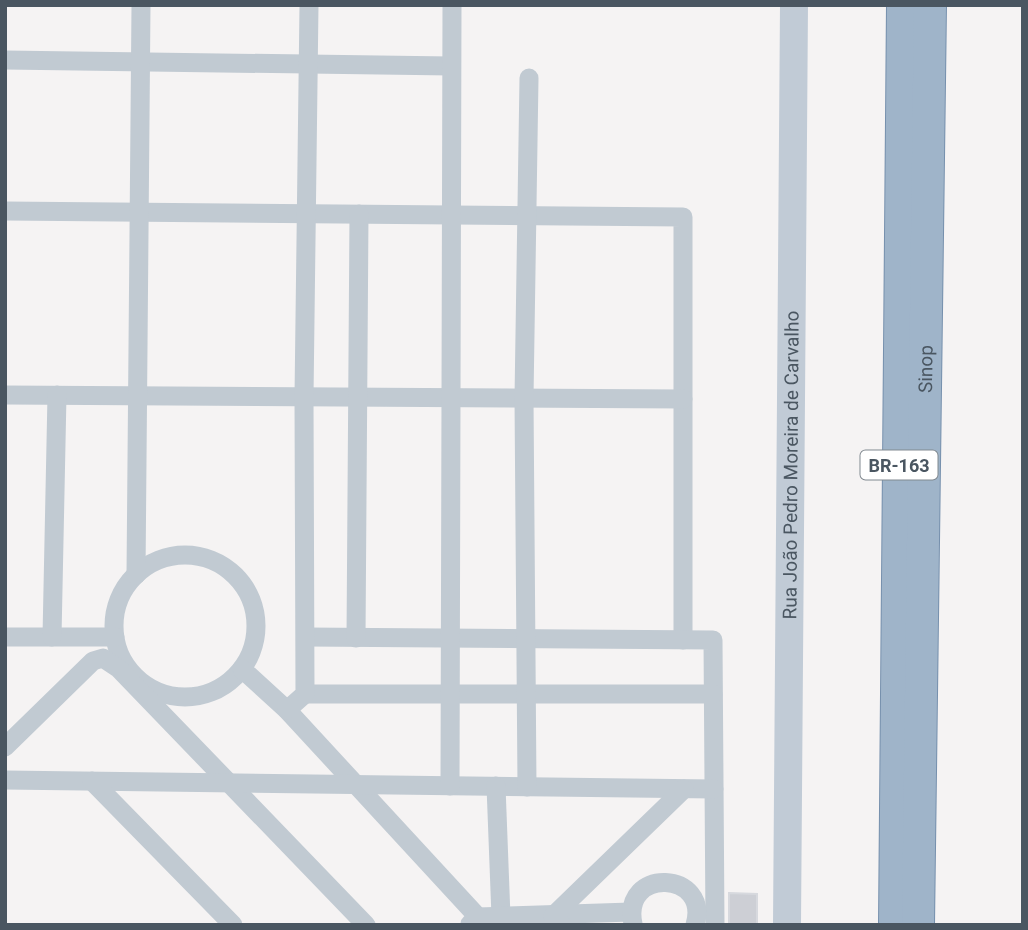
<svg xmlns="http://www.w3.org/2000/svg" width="1028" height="930" font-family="Roboto,sans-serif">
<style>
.building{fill:#cdcfd5;stroke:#d7d9de;stroke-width:2}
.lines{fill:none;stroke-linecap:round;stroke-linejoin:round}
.trunk-casing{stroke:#7690ad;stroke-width:34}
.minor{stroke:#c1cad2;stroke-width:19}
.secondary{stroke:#c1cbd6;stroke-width:28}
.trunk{stroke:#9fb4c9;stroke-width:32}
.labels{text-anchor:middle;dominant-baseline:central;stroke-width:5;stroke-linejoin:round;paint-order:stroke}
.shield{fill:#fff;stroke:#808990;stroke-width:2}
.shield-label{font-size:18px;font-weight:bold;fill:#4a5661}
.street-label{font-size:19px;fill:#4a5661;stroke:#fff}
</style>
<rect width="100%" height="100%" fill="#f5f3f3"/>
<path class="building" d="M729,893L757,894V925H729Z"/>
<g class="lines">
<g class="trunk-casing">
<g id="trunk">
<path d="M895,925L903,5"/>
<path id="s2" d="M918,925L930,5"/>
</g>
</g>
<g class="minor">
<path d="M5,60L451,66"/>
<path d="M5,211L683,217V640"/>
<path d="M5,395L683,399"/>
<circle cx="185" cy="626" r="71"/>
<path d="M136,575L141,5"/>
<path d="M5,637H115"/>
<path d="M52,637L57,395"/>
<path d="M306,637L713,640L715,925"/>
<path d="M356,638L359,214"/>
<path d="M242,669L287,710L478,917"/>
<path d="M305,694H713"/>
<path d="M287,710L305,694L304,397L309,5"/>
<path d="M5,747L93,661L103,658L118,668L366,925"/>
<path d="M5,780L714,789"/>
<path d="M92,781L233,925"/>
<path d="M450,786L452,5"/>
<path d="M496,786L501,917"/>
<path d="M527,787L524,398L529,78"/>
<path d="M470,924L478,917L631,912"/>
<path d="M633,924C621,866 711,871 695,925"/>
<path d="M562,925L553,916L684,789"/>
</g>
<path class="secondary" id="s1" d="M787,925L794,5"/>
<use href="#trunk" class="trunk"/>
</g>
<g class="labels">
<rect class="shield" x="860.5" y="450.5" width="77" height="29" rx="5"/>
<g class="shield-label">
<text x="899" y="465">BR-163</text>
</g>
<g class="street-label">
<text stroke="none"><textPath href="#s2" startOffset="556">Sinop</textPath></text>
<text stroke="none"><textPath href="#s1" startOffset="460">Rua João Pedro Moreira de Carvalho</textPath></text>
</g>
</g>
<rect width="1028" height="930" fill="none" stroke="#4a5661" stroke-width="14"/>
</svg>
